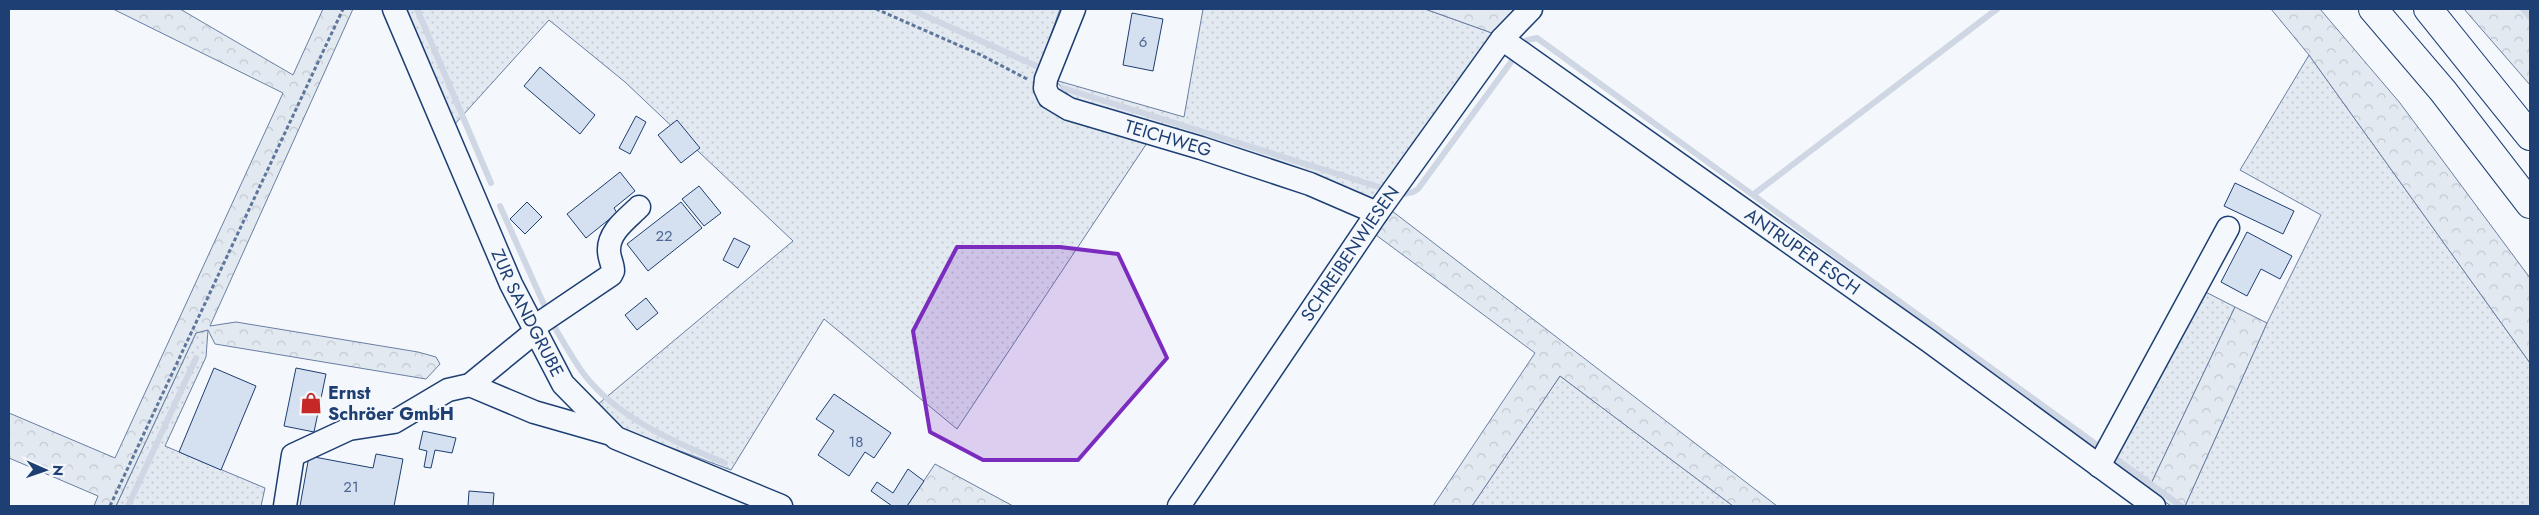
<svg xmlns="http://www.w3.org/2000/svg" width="2539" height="515" font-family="Jost,sans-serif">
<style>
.grass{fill:url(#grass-dots);stroke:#687fa3}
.forest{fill:url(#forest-crowns);stroke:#687fa3}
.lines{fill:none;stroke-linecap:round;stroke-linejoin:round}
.stream{stroke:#cfd7e4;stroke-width:6}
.building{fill:#d5e0f0;stroke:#1d3f73}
.minor-casing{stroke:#1d3f73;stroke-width:25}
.highway-casing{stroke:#1d3f73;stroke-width:30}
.path{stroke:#5e769c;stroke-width:3;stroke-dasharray:4 2.5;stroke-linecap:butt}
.minor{stroke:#f4f7fb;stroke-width:22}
.highway{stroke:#f4f7fb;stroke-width:28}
.marked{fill:#7b2cbf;fill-opacity:0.2;stroke:#7b2cbf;stroke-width:4;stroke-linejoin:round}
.labels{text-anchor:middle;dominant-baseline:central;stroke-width:4;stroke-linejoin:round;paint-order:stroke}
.number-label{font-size:15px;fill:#4b6792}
.street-label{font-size:18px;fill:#1d3f73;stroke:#f4f7fb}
.poi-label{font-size:18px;font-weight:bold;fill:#1d3f73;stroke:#f4f7fb;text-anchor:start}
</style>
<defs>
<pattern id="grass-dots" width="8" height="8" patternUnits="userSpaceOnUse" patternTransform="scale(1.25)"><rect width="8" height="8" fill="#e3e9f0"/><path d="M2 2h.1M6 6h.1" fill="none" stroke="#c2c9d1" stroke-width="1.8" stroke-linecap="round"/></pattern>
<pattern id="forest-crowns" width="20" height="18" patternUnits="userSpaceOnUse" patternTransform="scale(1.25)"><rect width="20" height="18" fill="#e3e9f0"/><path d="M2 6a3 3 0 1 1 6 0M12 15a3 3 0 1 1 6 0" fill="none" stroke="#c2c9d1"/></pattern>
</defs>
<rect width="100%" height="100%" fill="#f4f7fb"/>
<g class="grass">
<path d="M404,9H1060L1036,77L1040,106L1147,143L957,429L824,319L731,470L624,430L597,405L793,241L625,82L549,20L454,125Z"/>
<path d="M1203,9H1425L1492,33L1374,199L1073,100L1055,80L1184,117Z"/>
<path d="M2309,55L2530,363V506H2185L2267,323L2321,215L2240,170Z"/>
<path d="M2186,282L2235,307L2148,490L2095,452Z"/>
<path d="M208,330L206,357L165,446L265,488L261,506H116L196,333Z"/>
<path d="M1560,376L1733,506H1472Z"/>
</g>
<g class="forest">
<path d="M113,9H180L293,75L323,9H353L210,326L236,322L418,352L436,357L440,364L426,379L215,344L208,330L196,333L116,506H94L98,496L9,458V413L115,458L283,93Z"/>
<path d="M1425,9H1517L1492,33Z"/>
<path d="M2271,9H2320L2400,103L2530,278V363L2309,55Z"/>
<path d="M2464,9H2530V85Z"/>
<path d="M1392,211L1777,506H1733L1560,376L1472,506H1433L1535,353L1376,235Z"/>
<path d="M2235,307L2267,323L2185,506H2171L2148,490Z"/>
<path d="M935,464L1013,506H907Z"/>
</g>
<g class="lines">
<g class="stream">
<path d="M417,9L491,183"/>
<path d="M910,9L1041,68"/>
<path d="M2523,9L2530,17"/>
<path d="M1527,40L1537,38L2181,506"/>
<path d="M1063,88L1379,187"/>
<path d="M1403,194L1413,192L1418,189L1511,62"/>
<path d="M1754,194L1997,9"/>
<path d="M500,206L545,307"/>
<path d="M555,328C564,343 573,359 583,373C617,418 674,442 725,463"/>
<path d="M128,506L196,358"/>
</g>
</g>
<g class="building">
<path d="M1132,13L1163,19L1153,71L1123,65Z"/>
<path d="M540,67L595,115L580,134L524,86Z"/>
<path d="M636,116L646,122L630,154L619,148Z"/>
<path d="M677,120L700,148L681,163L658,135Z"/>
<path d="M620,172L635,191L614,208L617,213L586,238L567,214Z"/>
<path d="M2235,183L2294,211L2283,234L2224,206Z"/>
<path d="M699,186L721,213L704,226L682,199Z"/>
<path d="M527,202L542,217L525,234L510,219Z"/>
<path d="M681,202L702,228L648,271L627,244Z"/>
<path d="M2247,232L2292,256L2280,279L2261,269L2247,296L2221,282Z"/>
<path d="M734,238L750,246L738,268L723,260Z"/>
<path d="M646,298L658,313L637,330L625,315Z"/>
<path d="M214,368L256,386L221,470L179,452Z"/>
<path d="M296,368L326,374L314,432L284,426Z"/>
<path d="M834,394L891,433L874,458L865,452L849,476L818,455L834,431L816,419Z"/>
<path d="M423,431L456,438L452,453L435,450L431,468L424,467L427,451L419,449Z"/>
<path d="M376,454L403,459L394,506H300L309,456L373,468Z"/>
<path d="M908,469L924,481L907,506H892L871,491L877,482L893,493Z"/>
<path d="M469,491L494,493L493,506H468Z"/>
</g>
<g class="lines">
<g class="minor-casing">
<g id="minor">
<path id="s1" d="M394,9L511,284L563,384L616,438L781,506"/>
<path id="s2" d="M1074,9L1046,79L1045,88L1049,97L1069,109L1201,148L1310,184L1377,213"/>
<path id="s3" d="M1502,39L1929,341L2154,506"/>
<path d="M534,327L611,275L613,271C613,264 609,258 609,251C608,232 627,219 639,207"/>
<path d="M470,385L534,412L611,434"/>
<path d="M2099,466L2228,228"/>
<path d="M285,506L293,455L349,429L394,422L448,390L470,385L536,331"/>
<path id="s4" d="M1179,506L1377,213L1502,39L1531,9"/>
</g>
</g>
<g class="highway-casing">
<g id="highway">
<path d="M2373,9L2443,91L2530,204"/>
<path d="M2428,9L2530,136"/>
</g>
</g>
<g class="path">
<path d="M876,9L981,55L1027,79"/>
<path d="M110,506L343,9"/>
</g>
<use href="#minor" class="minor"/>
<use href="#highway" class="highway"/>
</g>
<path class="marked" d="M957,247H1060L1118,254L1167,358L1078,460H983L930,432L913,331Z"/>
<defs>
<g id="shop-bare" transform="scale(1.725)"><path d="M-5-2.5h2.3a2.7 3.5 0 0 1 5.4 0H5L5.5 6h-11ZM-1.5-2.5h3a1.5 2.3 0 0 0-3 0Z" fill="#c62828" stroke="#f4f7fb" stroke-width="2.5" paint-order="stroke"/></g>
</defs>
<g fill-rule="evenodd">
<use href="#shop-bare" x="311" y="403"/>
</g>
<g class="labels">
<g class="number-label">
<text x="1143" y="42">6</text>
<text x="664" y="236">22</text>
<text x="856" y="442">18</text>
<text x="351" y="487">21</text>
</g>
<g class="street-label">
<text stroke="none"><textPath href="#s2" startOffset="221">TEICHWEG</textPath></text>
<text stroke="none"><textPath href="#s3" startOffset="368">ANTRUPER ESCH</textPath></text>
<text stroke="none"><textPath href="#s4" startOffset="305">SCHREIBENWIESEN</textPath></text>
<text stroke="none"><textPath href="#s1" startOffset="332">ZUR SANDGRUBE</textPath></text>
</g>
<g class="poi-label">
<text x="328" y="393">Ernst<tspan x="328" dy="21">Schröer GmbH</tspan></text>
</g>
</g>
<rect width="2539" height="515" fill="none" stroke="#1d3f73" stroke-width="20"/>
<g transform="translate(45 470) rotate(92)" stroke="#f4f7fb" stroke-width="4" paint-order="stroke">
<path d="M0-4L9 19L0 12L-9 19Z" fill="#1d3f73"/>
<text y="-8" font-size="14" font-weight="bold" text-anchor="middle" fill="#1d3f73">N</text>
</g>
</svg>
